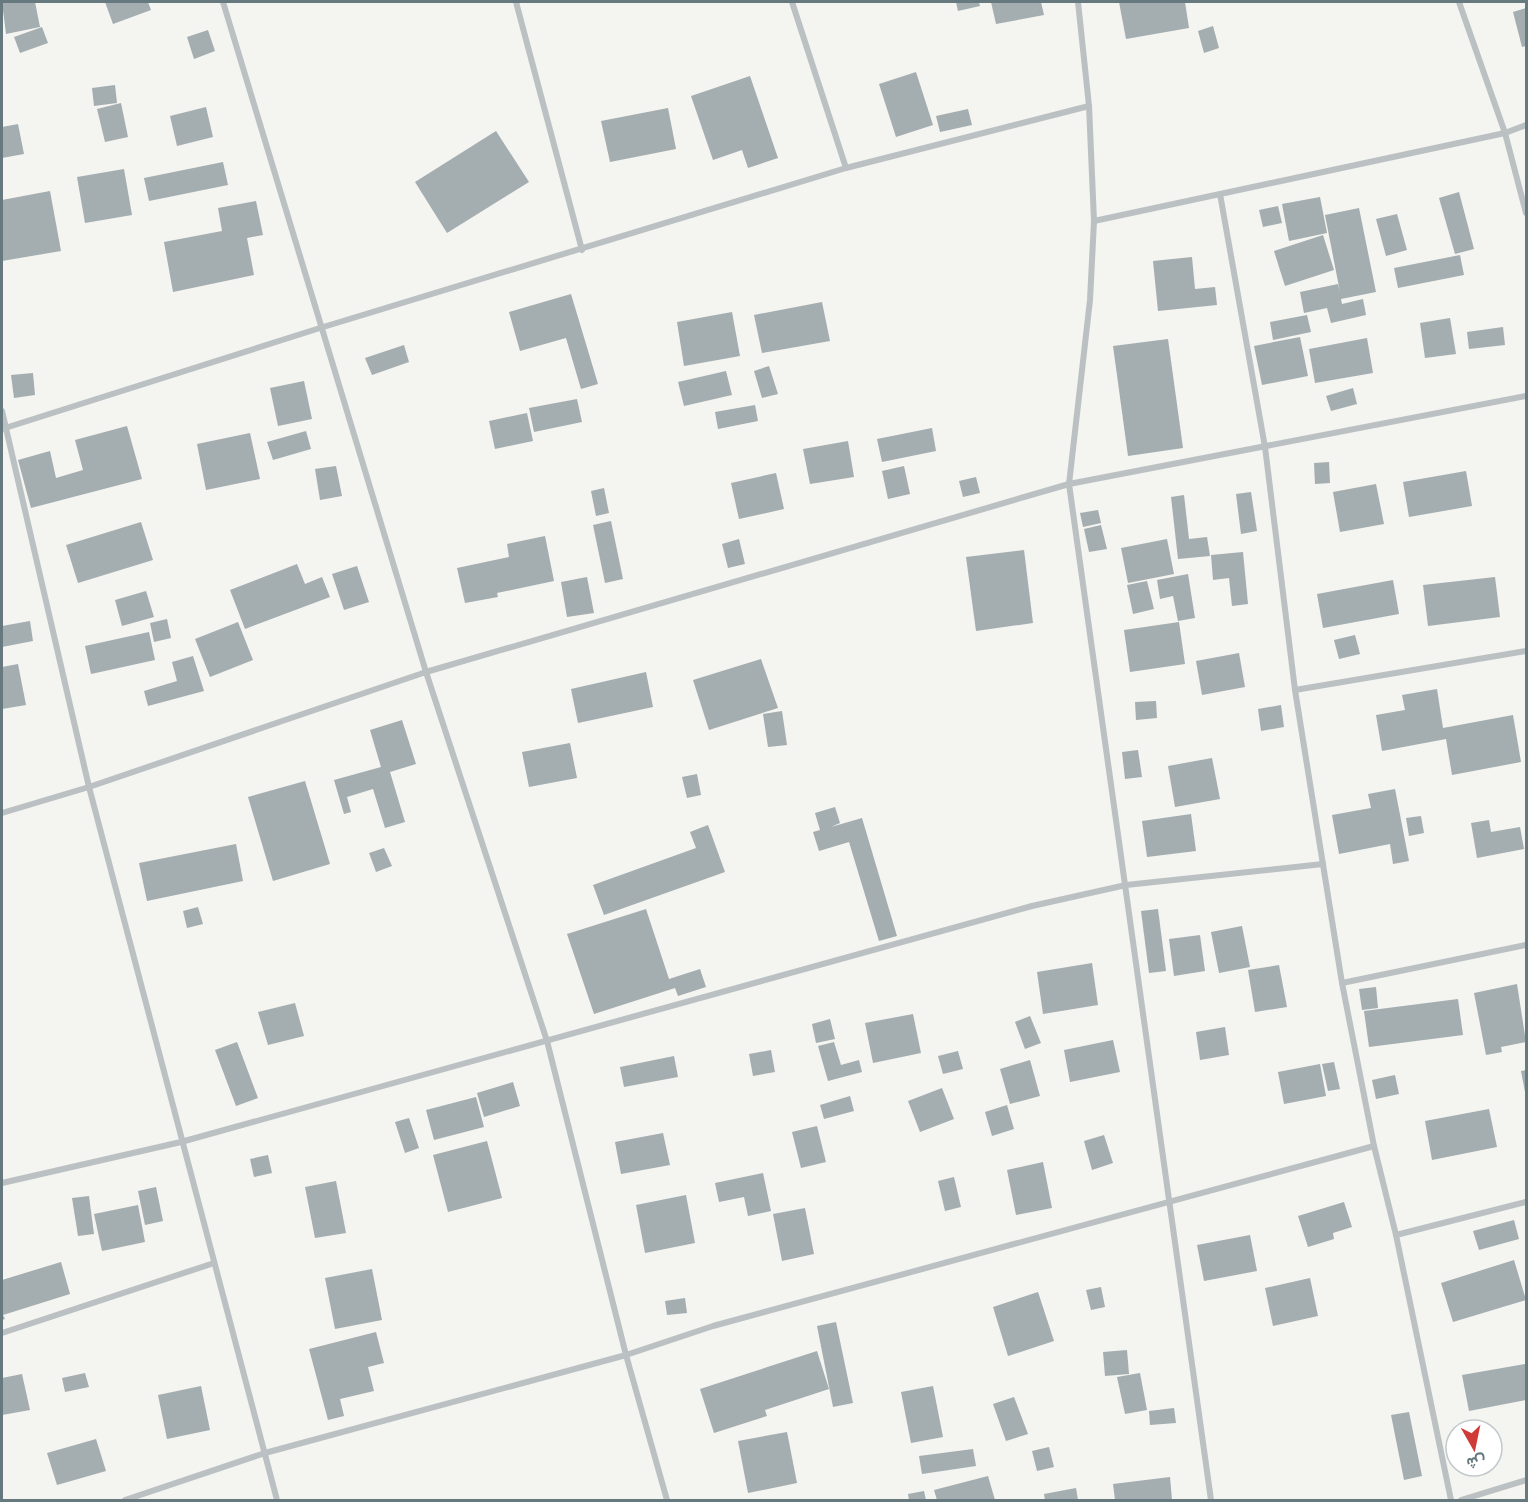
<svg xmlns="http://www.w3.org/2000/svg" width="1528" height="1502" font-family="'Fira Sans',Vazirmatn,sans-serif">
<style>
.building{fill:#a4adaf}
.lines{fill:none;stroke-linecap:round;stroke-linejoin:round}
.minor{stroke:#bbc0c2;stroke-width:6}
</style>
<rect width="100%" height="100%" fill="#f4f4f1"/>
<g class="building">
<path d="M2,2H35L40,27L6,34Z"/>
<path d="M105,2H148L151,10L113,24Z"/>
<path d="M956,2H979L980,6L958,11Z"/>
<path d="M991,2H1041L1044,15L996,24Z"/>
<path d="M1119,2H1185L1189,28L1126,39Z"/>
<path d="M1526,8V46L1522,47L1513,12Z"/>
<path d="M1213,26L1219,48L1204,53L1198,31Z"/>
<path d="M42,27L48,43L20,53L14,37Z"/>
<path d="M208,30L215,51L194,59L187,37Z"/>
<path d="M916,72L933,125L896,137L879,84Z"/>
<path d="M750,76L778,158L748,168L742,150L713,160L691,96Z"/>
<path d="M115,85L117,103L94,106L92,88Z"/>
<path d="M121,103L128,137L105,142L97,109Z"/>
<path d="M206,107L213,137L177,146L170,116Z"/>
<path d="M668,108L676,149L610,162L601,121Z"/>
<path d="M968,109L972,125L940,132L936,116Z"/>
<path d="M18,124L24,154L2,158V127Z"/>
<path d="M496,131L529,182L447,233L415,182Z"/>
<path d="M223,162L228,185L149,201L144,178Z"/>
<path d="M124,169L132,215L85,223L77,177Z"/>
<path d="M50,191L61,251L2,261V200Z"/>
<path d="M1459,192L1474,249L1455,254L1439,198Z"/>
<path d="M1320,197L1327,233L1289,241L1282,204Z"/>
<path d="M256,201L263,235L247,238L254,275L173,292L164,242L222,231L218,208Z"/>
<path d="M1278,206L1282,223L1263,227L1259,210Z"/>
<path d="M1359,208L1376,292L1341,299L1342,304L1363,299L1366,315L1331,323L1327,308L1304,313L1300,292L1338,284L1340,292L1325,215Z"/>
<path d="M1397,214L1407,250L1386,256L1376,219Z"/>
<path d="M1323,235L1334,270L1285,286L1274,251Z"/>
<path d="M1460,255L1464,275L1398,288L1394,268Z"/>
<path d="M1192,257L1195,289L1215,287L1217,305L1158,311L1153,261Z"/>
<path d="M571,294L598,384L581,389L566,338L520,351L509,312Z"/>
<path d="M822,302L830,341L762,353L754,315Z"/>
<path d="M732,312L740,356L684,366L677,322Z"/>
<path d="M1307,315L1311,332L1273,340L1270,322Z"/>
<path d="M1450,318L1456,354L1425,358L1420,323Z"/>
<path d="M1503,327L1505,345L1469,349L1467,332Z"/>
<path d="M1300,337L1308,376L1262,385L1254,346Z"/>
<path d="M1367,338L1373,373L1315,383L1309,349Z"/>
<path d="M1168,339L1183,448L1128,456L1113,346Z"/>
<path d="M404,345L409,362L372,375L365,358Z"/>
<path d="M769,366L778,394L762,398L754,371Z"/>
<path d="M726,371L732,395L684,406L678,382Z"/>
<path d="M33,373L35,395L14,398L11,375Z"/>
<path d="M304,381L312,419L278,426L270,388Z"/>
<path d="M1353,388L1357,404L1331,411L1326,396Z"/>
<path d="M577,399L582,422L534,432L529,408Z"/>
<path d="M755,405L758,421L718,429L715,412Z"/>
<path d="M527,413L533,441L495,449L489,421Z"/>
<path d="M127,426L142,479L31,508L18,460L50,451L56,478L83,470L75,440Z"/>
<path d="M932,428L936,451L882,462L877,439Z"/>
<path d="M306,431L311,449L273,460L267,442Z"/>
<path d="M250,433L260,479L206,490L197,444Z"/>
<path d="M848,441L854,477L810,484L803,449Z"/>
<path d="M1329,462L1330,483L1315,484L1314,463Z"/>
<path d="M336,466L342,496L320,500L315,469Z"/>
<path d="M904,466L910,494L888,499L882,471Z"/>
<path d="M1466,471L1472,506L1409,517L1403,482Z"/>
<path d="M776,473L784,509L739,519L731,483Z"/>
<path d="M976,477L980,493L963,497L959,481Z"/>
<path d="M1376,484L1384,524L1340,532L1333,492Z"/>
<path d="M604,488L609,513L596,516L591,491Z"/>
<path d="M1251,492L1257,531L1241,534L1236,494Z"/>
<path d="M1184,495L1189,539L1207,537L1210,556L1178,559L1171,497Z"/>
<path d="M1098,510L1101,523L1083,527L1080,513Z"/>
<path d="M611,521L623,579L605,583L593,525Z"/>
<path d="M141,522L153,560L78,583L66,545Z"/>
<path d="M1101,525L1107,549L1089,552L1084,529Z"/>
<path d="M545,536L554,581L497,593L498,597L465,603L457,568L509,557L507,544Z"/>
<path d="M739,539L745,564L728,568L722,544Z"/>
<path d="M1167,539L1174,574L1128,583L1121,548Z"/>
<path d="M1024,550L1033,623L976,631L966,557Z"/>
<path d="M1243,552L1248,604L1232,606L1229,578L1213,580L1211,555Z"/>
<path d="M297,564L305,584L322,577L330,597L245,629L230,590Z"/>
<path d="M357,566L369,602L344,610L332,574Z"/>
<path d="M1188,574L1195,618L1178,621L1173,596L1160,599L1157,580Z"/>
<path d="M587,577L594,613L567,617L561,582Z"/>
<path d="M1495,577L1500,617L1428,626L1423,585Z"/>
<path d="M1393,580L1399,614L1323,628L1317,594Z"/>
<path d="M1147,581L1154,609L1133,614L1127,585Z"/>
<path d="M146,591L154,617L122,626L115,600Z"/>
<path d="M167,619L171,638L154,642L150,623Z"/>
<path d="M30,621L33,641L2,647V626Z"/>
<path d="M238,622L253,660L210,677L195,639Z"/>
<path d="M1179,622L1185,664L1130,672L1124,630Z"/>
<path d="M149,632L155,660L91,674L85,646Z"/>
<path d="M1355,635L1360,654L1339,659L1334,640Z"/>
<path d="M1239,653L1245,687L1202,695L1196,661Z"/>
<path d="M193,656L204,691L148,706L144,691L177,681L172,662Z"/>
<path d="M761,659L778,708L709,730L693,680Z"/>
<path d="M18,664L26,705L2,709V667Z"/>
<path d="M646,672L653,707L578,723L571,689Z"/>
<path d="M1437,689L1443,728L1513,715L1521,762L1452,775L1446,739L1382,751L1376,715L1405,710L1402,695Z"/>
<path d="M1156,701L1157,718L1136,720L1135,702Z"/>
<path d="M1281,705L1284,727L1261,731L1258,709Z"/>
<path d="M782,711L787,745L768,747L763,714Z"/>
<path d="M402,720L416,764L390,772L405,822L385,828L373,789L347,797L351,812L344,814L334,780L381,767L370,730Z"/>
<path d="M570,743L577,778L529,787L522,752Z"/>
<path d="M1138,750L1142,777L1125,779L1122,752Z"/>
<path d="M1212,758L1220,799L1175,807L1168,766Z"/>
<path d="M697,774L701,795L687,798L682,777Z"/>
<path d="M305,781L330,864L273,881L248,797Z"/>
<path d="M1395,789L1409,861L1393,864L1390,844L1339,854L1332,815L1371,808L1368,794Z"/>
<path d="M835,807L840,823L831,827L862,818L897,936L879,941L849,842L819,851L813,832L820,830L815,813Z"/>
<path d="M1191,814L1196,851L1147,857L1142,821Z"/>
<path d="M1421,816L1424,833L1409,836L1406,818Z"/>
<path d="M1489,820L1491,832L1520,827L1524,849L1477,858L1471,823Z"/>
<path d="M708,825L725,872L604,915L593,885L696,848L690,832Z"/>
<path d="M236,844L243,881L147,901L139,863Z"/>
<path d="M384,848L392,866L376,872L369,853Z"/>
<path d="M198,907L203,924L187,928L183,911Z"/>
<path d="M646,909L669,979L700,969L706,987L678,996L675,988L594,1014L567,934Z"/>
<path d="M1158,909L1166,971L1149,973L1141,911Z"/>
<path d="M1242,926L1250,967L1219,973L1211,932Z"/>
<path d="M1200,935L1205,971L1174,976L1169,939Z"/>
<path d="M1092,963L1098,1005L1043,1014L1037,972Z"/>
<path d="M1279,965L1287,1007L1255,1012L1248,970Z"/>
<path d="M1517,984L1526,1042L1501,1047L1502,1052L1486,1055L1474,993Z"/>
<path d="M1376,987L1378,1008L1362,1010L1359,989Z"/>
<path d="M1458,999L1463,1035L1369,1047L1364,1011Z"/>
<path d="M295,1003L304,1036L268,1045L258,1012Z"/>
<path d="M913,1014L921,1053L873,1063L865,1023Z"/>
<path d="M1030,1016L1041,1043L1025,1049L1015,1022Z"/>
<path d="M830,1019L835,1039L816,1043L812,1024Z"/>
<path d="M1225,1027L1229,1055L1200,1060L1196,1032Z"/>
<path d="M1113,1040L1120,1072L1070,1082L1064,1050Z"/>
<path d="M237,1042L258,1098L236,1106L215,1050Z"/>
<path d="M834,1042L841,1065L859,1060L862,1072L828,1081L818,1046Z"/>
<path d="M771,1050L775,1072L753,1076L749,1054Z"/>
<path d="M958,1051L963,1069L943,1074L938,1056Z"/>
<path d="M674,1056L678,1077L624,1087L620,1067Z"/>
<path d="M1030,1060L1040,1096L1010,1104L1000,1069Z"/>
<path d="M1334,1062L1340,1089L1328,1091L1322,1064Z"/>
<path d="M1320,1064L1326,1096L1284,1104L1278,1072Z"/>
<path d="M1526,1070V1092H1525L1521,1071Z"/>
<path d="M1395,1075L1399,1094L1376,1099L1372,1080Z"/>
<path d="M513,1082L520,1106L484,1117L477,1093Z"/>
<path d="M942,1088L954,1119L920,1132L908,1101Z"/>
<path d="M850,1096L854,1111L824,1119L820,1105Z"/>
<path d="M476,1097L484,1127L434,1140L426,1110Z"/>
<path d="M1007,1105L1014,1129L992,1136L985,1112Z"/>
<path d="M1489,1109L1497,1147L1432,1160L1425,1121Z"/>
<path d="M409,1118L419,1148L405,1153L395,1122Z"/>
<path d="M817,1126L826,1162L801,1168L792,1132Z"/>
<path d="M663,1133L670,1165L621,1174L615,1142Z"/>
<path d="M1104,1135L1113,1163L1092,1170L1084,1141Z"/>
<path d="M487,1141L502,1198L448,1212L433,1155Z"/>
<path d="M268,1155L272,1173L254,1177L250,1159Z"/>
<path d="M1043,1162L1052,1208L1016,1215L1007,1170Z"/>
<path d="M763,1173L771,1211L748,1216L744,1197L719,1202L715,1183Z"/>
<path d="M954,1177L961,1207L945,1211L938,1181Z"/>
<path d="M336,1181L346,1233L315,1238L305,1187Z"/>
<path d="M156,1187L163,1221L145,1225L138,1191Z"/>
<path d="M686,1195L695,1243L645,1253L636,1205Z"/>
<path d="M89,1196L94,1234L78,1236L72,1198Z"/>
<path d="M1344,1202L1352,1227L1333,1233L1334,1239L1308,1247L1298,1216Z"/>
<path d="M138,1205L145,1242L102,1251L94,1214Z"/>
<path d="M805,1208L814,1254L782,1261L773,1214Z"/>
<path d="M1514,1220L1519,1239L1479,1250L1473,1231Z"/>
<path d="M1250,1235L1257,1271L1204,1281L1197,1245Z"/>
<path d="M1514,1260L1526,1300L1453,1322L1441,1283Z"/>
<path d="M61,1262L70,1294L3,1315L5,1319L2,1320V1280Z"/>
<path d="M372,1269L382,1320L335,1329L325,1278Z"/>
<path d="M1310,1278L1318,1316L1273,1326L1265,1288Z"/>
<path d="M1101,1287L1105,1307L1091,1310L1086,1290Z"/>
<path d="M1038,1292L1054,1341L1008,1356L993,1307Z"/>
<path d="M685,1298L687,1313L667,1315L665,1301Z"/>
<path d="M836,1322L853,1403L833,1407L817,1326Z"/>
<path d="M376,1332L384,1363L368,1367L374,1391L340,1399L344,1416L328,1420L309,1349Z"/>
<path d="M1127,1350L1129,1374L1105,1376L1103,1352Z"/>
<path d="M817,1351L829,1389L765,1410L767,1416L714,1433L700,1389Z"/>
<path d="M1525,1364L1526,1400L1469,1411L1462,1375Z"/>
<path d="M85,1373L89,1387L65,1392L62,1378Z"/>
<path d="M1140,1373L1147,1410L1125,1414L1117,1377Z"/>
<path d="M22,1374L30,1410L2,1415V1378Z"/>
<path d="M201,1386L210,1430L167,1439L158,1395Z"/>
<path d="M933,1386L943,1437L911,1443L901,1392Z"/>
<path d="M1014,1397L1028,1434L1006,1441L993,1404Z"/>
<path d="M1174,1408L1176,1423L1150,1425L1149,1411Z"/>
<path d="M1409,1412L1422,1476L1404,1480L1391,1415Z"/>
<path d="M787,1432L797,1483L748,1493L738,1441Z"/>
<path d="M96,1439L106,1471L57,1485L47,1453Z"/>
<path d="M1049,1447L1054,1467L1037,1471L1032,1451Z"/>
<path d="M973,1449L976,1466L922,1474L919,1456Z"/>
<path d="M988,1476L995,1500H937L934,1490Z"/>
<path d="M1170,1477L1172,1500H1115L1113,1484Z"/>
<path d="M1076,1488L1078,1500H1045L1044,1494Z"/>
<path d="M924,1491L926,1500H909L908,1494Z"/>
</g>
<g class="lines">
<g class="minor">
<path d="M223,2L426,672L547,1041L626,1355L667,1500"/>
<path d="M516,2L582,250"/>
<path d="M792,2L846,168"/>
<path d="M1078,2L1089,106L1094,221L1090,300L1069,484L1211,1500"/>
<path d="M1459,2L1505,133L1526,213"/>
<path d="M1220,194L1265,447L1295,690L1342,983L1374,1146L1396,1235L1451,1500"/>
<path d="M1094,221L1505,133L1526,125"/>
<path d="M2,411L89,787L277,1500"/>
<path d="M2,429L320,328L846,168L1089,106"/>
<path d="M1295,690L1526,651"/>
<path d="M2,813L89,787L426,672L1069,484L1526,396"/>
<path d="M1342,983L1526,945"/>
<path d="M2,1183L181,1142L1032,906L1126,885L1323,864"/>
<path d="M1396,1235L1526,1202"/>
<path d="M2,1333L214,1263"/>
<path d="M125,1500L265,1453L626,1355L713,1326L1374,1146"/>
<path d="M1461,1500L1526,1480"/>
</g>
</g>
<rect width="1528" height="1502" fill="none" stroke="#66797f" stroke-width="6"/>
<g transform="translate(1474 1448) rotate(171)"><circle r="28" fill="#ffffff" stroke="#c2c9cc" stroke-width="1.5"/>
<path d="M0-4.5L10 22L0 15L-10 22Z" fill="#cf3b36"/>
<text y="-9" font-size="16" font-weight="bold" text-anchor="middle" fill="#66797f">ش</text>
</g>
</svg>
